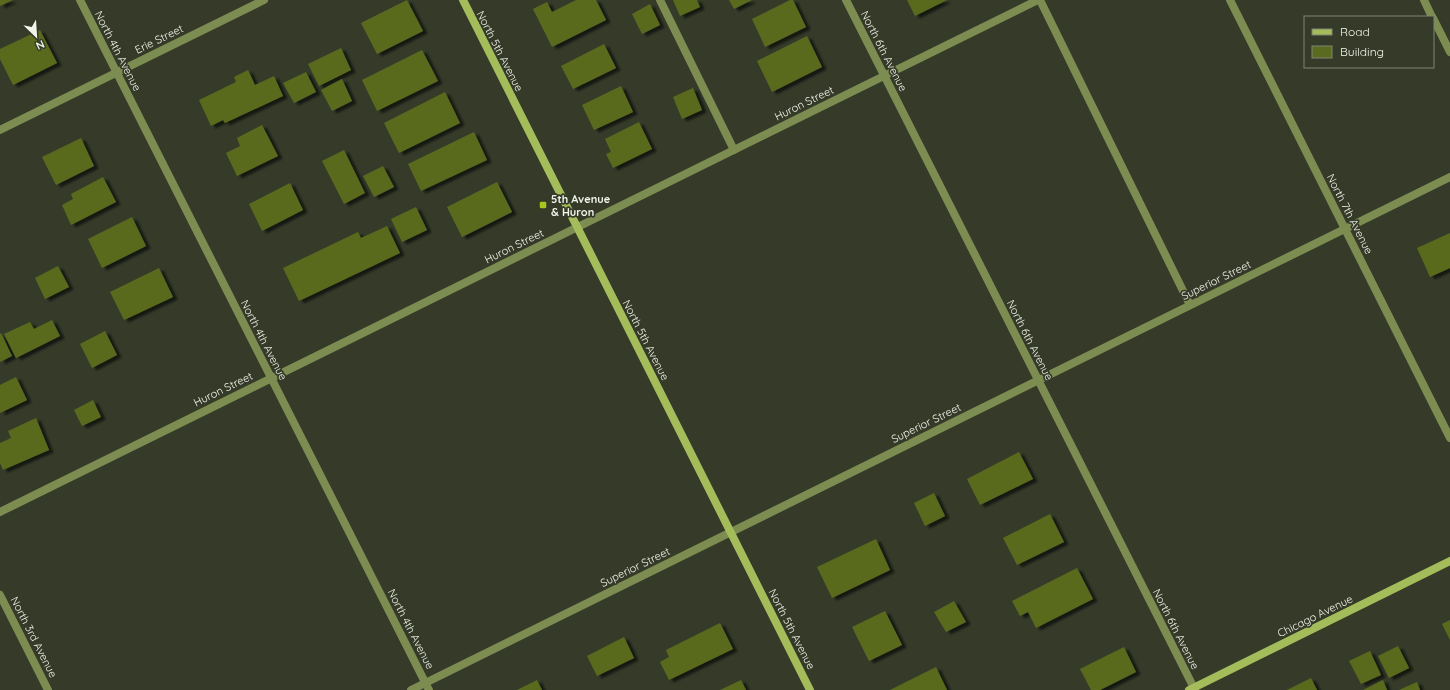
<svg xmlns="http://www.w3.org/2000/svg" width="1450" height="690" font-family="Quicksand,sans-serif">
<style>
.building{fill:#5a6b1f;filter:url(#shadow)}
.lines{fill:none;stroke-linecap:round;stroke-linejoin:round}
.lane{stroke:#7d8c51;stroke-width:8}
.street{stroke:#7d8c51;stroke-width:8}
.secondary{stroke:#a4bc5a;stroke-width:8}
.poi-dot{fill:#a7c71e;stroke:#353a29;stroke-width:1.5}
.labels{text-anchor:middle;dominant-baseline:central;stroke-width:3.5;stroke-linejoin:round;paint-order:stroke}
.street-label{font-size:11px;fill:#f1f5ea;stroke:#353a29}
.poi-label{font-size:11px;font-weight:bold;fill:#f1f5ea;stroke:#353a29;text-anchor:start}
</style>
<defs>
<filter id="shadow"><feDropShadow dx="4.5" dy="2.5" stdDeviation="1" flood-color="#0009"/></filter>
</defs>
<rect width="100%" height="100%" fill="#353a29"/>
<g class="building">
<path d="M0,0H13L0,6Z"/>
<path d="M407,0L423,31L377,54L361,23Z"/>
<path d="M576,0H596L606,20L552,47L533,9L547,2L552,12Z"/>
<path d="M673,0H697L700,7L680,16Z"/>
<path d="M729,0H752L734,9Z"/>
<path d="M790,0H793L806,27L765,47L752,19Z"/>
<path d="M907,0H947L915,16Z"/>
<path d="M650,4L660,25L642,34L632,14Z"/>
<path d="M40,30L57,63L13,85L0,59V49Z"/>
<path d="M807,36L822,67L772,92L757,61Z"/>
<path d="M604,44L616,68L573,89L561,66Z"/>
<path d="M341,48L351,70L319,86L308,64Z"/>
<path d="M422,50L438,81L377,111L362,80Z"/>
<path d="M248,70L255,85L274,76L283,96L225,123L223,120L211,126L199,100L236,82L234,77Z"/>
<path d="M306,72L316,92L294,103L283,83Z"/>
<path d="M342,79L352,101L332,111L321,90Z"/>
<path d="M621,86L633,112L594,130L582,105Z"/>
<path d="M693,88L702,110L682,119L673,97Z"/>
<path d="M445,92L460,123L399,153L384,123Z"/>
<path d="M639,122L652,149L613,168L606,154L611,152L605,139Z"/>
<path d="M262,125L278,156L237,176L226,153L240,146L237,138Z"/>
<path d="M474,132L487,160L421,191L408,164Z"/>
<path d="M81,138L94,166L56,185L42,157Z"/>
<path d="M344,150L365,193L344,204L322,161Z"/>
<path d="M383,166L394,187L374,197L363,176Z"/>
<path d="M103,177L116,202L71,225L62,205L73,199L71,194Z"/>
<path d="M497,182L512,212L462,237L447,207Z"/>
<path d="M290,183L303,210L262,231L249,204Z"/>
<path d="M416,207L427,230L402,242L391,219Z"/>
<path d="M132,217L146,246L102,268L88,239Z"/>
<path d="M387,226L400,253L299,301L283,268L358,232L361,238Z"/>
<path d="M1450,233V268L1430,277L1417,248Z"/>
<path d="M58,266L69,287L45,299L35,278Z"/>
<path d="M159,268L173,297L124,320L110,292Z"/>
<path d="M52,320L60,336L16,358L4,334L30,322L34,329Z"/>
<path d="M105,331L117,355L92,368L80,344Z"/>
<path d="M1,333L12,356L0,362V334Z"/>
<path d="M16,377L27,400L0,413V385Z"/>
<path d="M93,400L101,417L82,426L74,410Z"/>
<path d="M36,418L49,450L3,470L0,463V443L11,438L8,431Z"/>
<path d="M1019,452L1033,479L980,505L967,479Z"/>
<path d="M934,493L945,516L925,526L914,503Z"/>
<path d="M1050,514L1064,542L1017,565L1003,538Z"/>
<path d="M876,539L890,570L832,598L817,567Z"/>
<path d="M1077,568L1093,599L1036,628L1028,612L1020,616L1012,601Z"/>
<path d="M954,601L966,622L946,632L934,612Z"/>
<path d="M885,611L902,645L869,661L852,627Z"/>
<path d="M1450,620V640L1442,624Z"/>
<path d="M720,623L733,649L669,680L660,662L669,657L666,650Z"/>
<path d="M624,637L634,658L597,676L587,656Z"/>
<path d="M1398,646L1409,668L1389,678L1378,656Z"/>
<path d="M1124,647L1136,672L1100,690H1091L1080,669Z"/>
<path d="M1370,651L1381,675L1361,684L1349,661Z"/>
<path d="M936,667L947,690H890Z"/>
<path d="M1311,678L1317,690H1287Z"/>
<path d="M537,680L542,690H517Z"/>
<path d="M741,680L746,690H720Z"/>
<path d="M1383,680L1387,690H1363Z"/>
<path d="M1417,682L1420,690H1399Z"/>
</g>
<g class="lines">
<g class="lane">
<path d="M660,0L734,150"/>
<path d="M1040,0L1190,305"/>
<path d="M1424,0L1432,17"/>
<path d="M1433,18L1450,52"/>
</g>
<g class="street">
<path d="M80,0L429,690"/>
<path d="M846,0L1195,690"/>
<path d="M1230,0L1450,438"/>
<path d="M0,130L264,0"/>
<path d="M0,512L1038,0"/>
<path d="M0,595L48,690"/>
<path d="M411,690L1450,177"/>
</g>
<g class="secondary">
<path d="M463,0L810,690"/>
<path d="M1189,690L1450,561"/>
</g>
</g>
<rect class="poi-dot" x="539" y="201" width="8" height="8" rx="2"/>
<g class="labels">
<g class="street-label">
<text transform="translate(159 39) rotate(-26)">Erie Street</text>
<text transform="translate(118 51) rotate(63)">North 4th Avenue</text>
<text transform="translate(500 51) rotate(63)">North 5th Avenue</text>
<text transform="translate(884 51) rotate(63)">North 6th Avenue</text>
<text transform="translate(804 103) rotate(-26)">Huron Street</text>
<text transform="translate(1350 214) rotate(63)">North 7th Avenue</text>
<text transform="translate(514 246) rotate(-26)">Huron Street</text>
<text transform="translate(1216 280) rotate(-26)">Superior Street</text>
<text transform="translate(264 340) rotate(63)">North 4th Avenue</text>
<text transform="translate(646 340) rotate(63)">North 5th Avenue</text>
<text transform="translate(1030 340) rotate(63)">North 6th Avenue</text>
<text transform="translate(223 389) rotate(-26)">Huron Street</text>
<text transform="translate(926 423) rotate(-26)">Superior Street</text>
<text transform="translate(635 567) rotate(-26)">Superior Street</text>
<text transform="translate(1315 616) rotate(-26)">Chicago Avenue</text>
<text transform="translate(411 629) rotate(63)">North 4th Avenue</text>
<text transform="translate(792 629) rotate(63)">North 5th Avenue</text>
<text transform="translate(1176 629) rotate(63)">North 6th Avenue</text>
<text transform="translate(34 637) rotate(63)">North 3rd Avenue</text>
</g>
<g class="poi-label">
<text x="551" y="199">5th Avenue<tspan x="551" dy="13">&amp; Huron</tspan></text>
</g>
</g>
<rect x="1304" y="16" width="130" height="52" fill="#353a29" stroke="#808576"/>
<rect x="1312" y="29" width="20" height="6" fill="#a4bc5a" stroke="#808576"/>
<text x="1340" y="36" font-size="12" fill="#f1f5ea">Road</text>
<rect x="1312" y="46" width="20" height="12" fill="#5a6b1f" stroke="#808576"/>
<text x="1340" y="56" font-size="12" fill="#f1f5ea">Building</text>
<g transform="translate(36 36) rotate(155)" stroke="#353a29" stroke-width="3" paint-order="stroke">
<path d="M0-3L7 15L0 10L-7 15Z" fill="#f1f5ea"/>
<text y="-6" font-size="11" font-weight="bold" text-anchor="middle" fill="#f1f5ea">N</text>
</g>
</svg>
